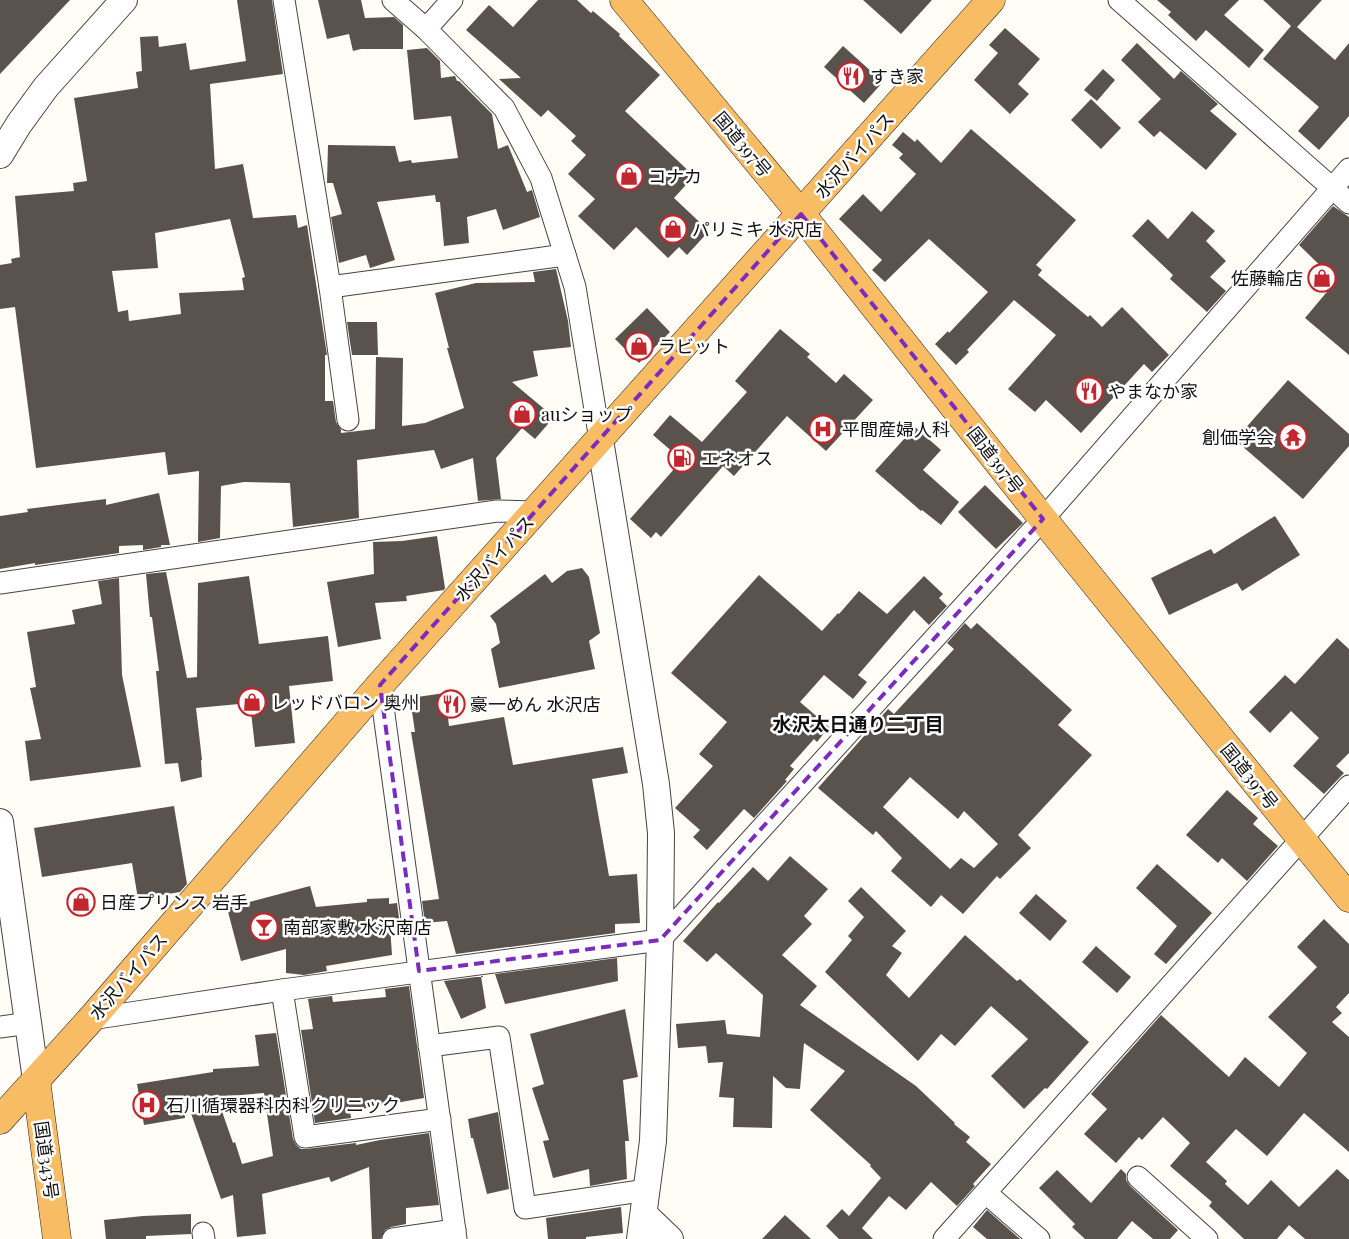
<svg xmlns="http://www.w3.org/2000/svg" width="1349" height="1239" font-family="'Playfair Display','Noto Sans JP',serif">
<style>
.building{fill:#5a524d;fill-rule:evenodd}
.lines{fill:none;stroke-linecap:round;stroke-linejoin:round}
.minor-casing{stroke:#444;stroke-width:23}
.tertiary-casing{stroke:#444;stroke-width:28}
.trunk-casing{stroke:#222;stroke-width:29}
.minor{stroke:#fff;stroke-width:21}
.tertiary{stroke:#fff;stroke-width:26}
.trunk{stroke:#f7bc64;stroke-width:28}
.marked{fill:none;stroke:#7b2cbf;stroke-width:4;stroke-dasharray:10 6;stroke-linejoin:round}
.labels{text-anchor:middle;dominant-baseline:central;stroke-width:5;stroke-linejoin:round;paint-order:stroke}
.poi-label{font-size:18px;fill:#111;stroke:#fff;text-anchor:start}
.street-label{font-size:18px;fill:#111;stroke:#fff}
.neighbourhood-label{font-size:19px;font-weight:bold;fill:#111;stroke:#fff}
</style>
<rect width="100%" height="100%" fill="#fffdf5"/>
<g class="building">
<path d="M0,0H70L0,74Z"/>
<path d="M237,0H272L283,74L210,84L215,169L243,164L253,218L296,215L298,228L307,225L327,355H325V401H333L336,422L341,430V433L375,429L376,357L403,358L402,426L425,423L464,408L447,348H449L435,293L476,283L535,282L533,272L556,269L568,321L571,347L533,351L538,376L512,382L554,417L535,439L522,428L496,458L501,499L478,501L473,458L441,469L434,450L357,460L359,518L293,527L290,483L244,482L221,486L220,538L198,542L199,471L168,475L165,452L36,468L15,307L0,309V265L12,263L11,259L20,257L15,196L74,191L73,183L87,181L74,98L138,88L136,72L142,71L140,37L158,36L159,47L186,43L190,70L246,61ZM230,219L245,277L242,278L244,290L179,293L181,314L129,321L128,310L118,312L112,271L158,268L155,233Z"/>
<path d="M318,0H361L365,18L394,17L403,25V49H361L353,51L349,34L327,39Z"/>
<path d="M538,0H577L591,13L593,11L620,34L619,36L660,75L625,111L694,176L674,198L709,231L687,255L679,247L668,258L636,227L614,250L578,216L595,199L568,174L586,155L571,141L576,136L548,110L541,117L499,79L521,78L466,30L489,5L513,27Z"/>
<path d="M863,0H932L901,34Z"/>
<path d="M1157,0H1239L1224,15L1264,50L1249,68L1206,30L1196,41L1168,15L1171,12Z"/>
<path d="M1263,0H1322L1297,27L1335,60L1349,43V116L1319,150L1298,131L1319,107L1263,59L1291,26Z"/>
<path d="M1005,28L1040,59L1018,84L1029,94L1010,114L974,80L998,53L989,45Z"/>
<path d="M1137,43L1174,79L1181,71L1218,104L1210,111L1237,134L1206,170L1160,131L1154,137L1138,122L1161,99L1121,60Z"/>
<path d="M843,46L883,82L864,103L824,67Z"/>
<path d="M427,48L440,61L441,78L455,76L457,81H459L492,114L498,149L508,145L527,192L532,190L540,217L503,230L496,209L467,217L469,243L444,246L440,202H436L435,195L377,202L395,260L370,268L366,255L339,263L331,217L342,214L333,183H327L328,145L395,146L399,162L411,160L412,163L458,158L451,116L414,120L407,50Z"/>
<path d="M1103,69L1115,80L1097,101L1084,90Z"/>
<path d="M1091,99L1121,128L1101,149L1071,120Z"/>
<path d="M971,129L1076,220L1036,265L1042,270L1038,275L1088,317L1090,315L1102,327L1122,307L1169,355L1152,372L1144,364L1081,433L1046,400L1035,412L1008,389L1056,335L1014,300L967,350L969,352L956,365L935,344L948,331L949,333L988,292L929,239L885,282L872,270L882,260L839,219L863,194L881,212L916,174L899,158L903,154L892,145L903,132L915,142L917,139L941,163Z"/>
<path d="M1333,206L1349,217V355L1305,318L1336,281L1299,245Z"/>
<path d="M1192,211L1215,231L1206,241L1226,261L1210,277L1226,291L1207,312L1170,279L1173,275L1132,236L1148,219L1168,239Z"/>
<path d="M647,308L670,332L639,363L615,339Z"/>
<path d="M347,322H377L378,355H352Z"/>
<path d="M780,329L810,354L807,357L836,383L844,374L873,400L826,451L787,416L734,476L723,466L661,537L656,532L651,538L630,519L682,460L653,435L670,415L702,442L747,392L735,381Z"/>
<path d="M1288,380L1349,434V446L1303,499L1235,440Z"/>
<path d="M915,427L941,450L923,470L959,502L941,525L922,510L921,511L875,471Z"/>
<path d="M985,485L1023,523L996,549L958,512Z"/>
<path d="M159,493L170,545H161V547L143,550V545L119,546V553L35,565V563L0,569V516L28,512L27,509L106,499V505Z"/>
<path d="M1275,516L1300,555L1242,591L1237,583L1169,615L1151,578L1211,549L1214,554Z"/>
<path d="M437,536L445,588L444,590L406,596L407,601L375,603L381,639L338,647L327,582L374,574L373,542L402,541Z"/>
<path d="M582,568L589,577L600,633L589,641L595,669L499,688L491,649L500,643L496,624L490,616L545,574L552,583L567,571Z"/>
<path d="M166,572L187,678L197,677L198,583L249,576L259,644L328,636L333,681L289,686L295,743L255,747L250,703L196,708L202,760H201L202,777L181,782L178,763L165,764L156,671H159L152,617H150L146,574Z"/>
<path d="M759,575L822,631L838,613L839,614L859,591L887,614L924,576L943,594L939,598L947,606L929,625L914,610L858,675L867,682L853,699L824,675L800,702L829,727L817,742L814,739L790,766L794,769L785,780L787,781L754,818L744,809L707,850L693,837L700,830L675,808L713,766L699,754L727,722L671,673Z"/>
<path d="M119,578L122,675L141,767L30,781L25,741L41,739L30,688L36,687L27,632L75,624L72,610L102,604L98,581Z"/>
<path d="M965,623L971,629L977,623L1072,710L1058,725L1092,755L1018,835L1031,848L1000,879L997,876L963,914L941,895L931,907L891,871L902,858L876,831L873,835L818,788L888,709L894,714L954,649L947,643ZM910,777L958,819L964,811L998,844L974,868L961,858L950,869L883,807Z"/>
<path d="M1337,638L1349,649V753L1336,766L1344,773L1324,794L1293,766L1319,738L1291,711L1270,733L1249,712L1285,675L1295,684Z"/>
<path d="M445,693L449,726L504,717L513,765L623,747L628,773L592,779L609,876L637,874L640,923L615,924V933L456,954L447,921L425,923L422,901L439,899L411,732H415L410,698Z"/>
<path d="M1227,790L1258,818L1253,824L1278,846L1247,881L1222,858L1218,863L1186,835Z"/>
<path d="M174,806L187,884L180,892L138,899L132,863L42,877L34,828Z"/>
<path d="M790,856L828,889L804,916L812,924L782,955L817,986L800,1005L916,1086L955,1123L954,1124L970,1137L966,1142L991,1164L973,1184L975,1186L957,1206L931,1182L906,1210L889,1196L862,1228L873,1239H839L826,1226L842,1209L849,1216L881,1178L870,1166L871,1165L810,1110L845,1071L804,1043L800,1089L786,1088L773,1076L772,1128L733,1127L734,1098L719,1097L723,1062L708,1063L706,1046L678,1048L676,1024L725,1020L727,1034L760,1037L763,995L716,953L707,962L683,941L718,902L719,903L753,867L768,881Z"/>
<path d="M1157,864L1212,913L1166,964L1154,954L1177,926L1136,888Z"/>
<path d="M310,886L316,907L367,902V899L389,898V904L397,903L400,925L390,926L392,955L326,966L327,971L304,975L286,973V949L241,961L227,908Z"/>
<path d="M861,887L906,931L892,946L902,953L886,975L909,998L965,935L1017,981L1020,979L1089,1042L1047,1089L1045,1088L1024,1109L991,1076L1028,1039L991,1006L955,1046L941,1034L918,1061L825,972L852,940L848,936L864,917L848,901Z"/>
<path d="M1036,894L1067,921L1050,941L1019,913Z"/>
<path d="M1324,919L1349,944V993L1336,1007L1342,1013L1332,1022L1349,1037V1152L1304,1113L1267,1156L1236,1129L1206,1162L1227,1181L1225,1184L1248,1205L1271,1180L1299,1207L1337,1169L1349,1180V1239H1305L1289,1225L1277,1239H1244L1209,1206L1212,1202L1170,1166L1190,1143L1163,1117L1142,1140L1139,1137L1116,1163L1084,1134L1107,1109L1091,1094L1161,1015L1229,1077L1245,1057L1279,1087L1307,1053L1268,1017L1317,967L1297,947Z"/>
<path d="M1096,946L1131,977L1117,993L1082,962Z"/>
<path d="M617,958L618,981L505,1004L495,974Z"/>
<path d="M481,976L486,1008L461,1019L444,981L484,976Z"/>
<path d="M409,986L424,1098L350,1111L351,1118L315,1123L301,1030L313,1029L308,999L332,996L333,1002L386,997L385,989Z"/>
<path d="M625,1009L638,1077L623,1080L629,1141H625L627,1179L590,1186L589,1169L553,1178L543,1141L549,1140L532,1088L544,1084L530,1034Z"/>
<path d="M276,1033L293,1139L296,1145L301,1149H306L356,1143V1145L380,1140L429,1133L439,1205L406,1208V1224L391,1227L385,1230L381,1239H372L369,1167L331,1182L329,1177L262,1194L266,1234L237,1237L233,1195L221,1199L186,1099H184L185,1118L144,1125L137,1084L213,1072V1069L259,1066L255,1035ZM264,1093L273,1156L242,1164L235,1142L233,1143L217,1097Z"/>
<path d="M498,1112L509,1189L487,1194L473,1138H471L468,1119Z"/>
<path d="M1121,1169L1126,1174V1180L1130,1186L1178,1230L1170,1239H1153L1132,1221L1117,1239H1085L1072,1227L1075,1224L1039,1188L1057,1170L1091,1203Z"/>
<path d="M621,1207L623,1233L586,1237V1239H548L546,1218Z"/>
<path d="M987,1210L1020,1239H987L973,1227Z"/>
<path d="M191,1214V1234L146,1236V1239H106L104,1220L143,1216Z"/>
<path d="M785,1215L811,1239H762Z"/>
</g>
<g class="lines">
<g class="minor-casing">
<g id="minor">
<path d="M284,0L330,287L565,255"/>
<path d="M393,0L426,29L504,108L541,178L575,287L600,440"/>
<path d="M1119,0L1349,203"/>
<path d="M426,29L452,0"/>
<path d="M330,287L348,420"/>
<path d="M0,583L497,511L535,512"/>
<path d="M380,685L456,1239"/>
<path d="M282,990L305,1137L440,1119"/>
<path d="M91,1019L282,990L660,940L1043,519L1349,169"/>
<path d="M0,1027L29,1023"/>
<path d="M429,1046L499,1037L525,1208L647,1190"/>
<path d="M1138,1177L1207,1239"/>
<path d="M986,1193L1039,1239"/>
<path d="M203,1233L204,1239"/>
<path d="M393,1239L455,1230"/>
<path d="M944,1239L1349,786"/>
</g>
</g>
<g class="tertiary-casing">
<g id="tertiary">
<path d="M0,155L19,124L46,87L124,0"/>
<path d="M600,440L656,784L661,833L660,940L653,1141L640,1239"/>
<path d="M0,822L36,1080"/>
<path d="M644,1214L670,1239"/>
</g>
</g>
<g class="trunk-casing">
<g id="trunk">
<path d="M624,0L801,214L1043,519L1349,898"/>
<path d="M36,1080L57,1239"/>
<path d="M0,1120L91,1019L380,685L991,0"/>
</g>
</g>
<use href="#minor" class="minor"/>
<use href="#tertiary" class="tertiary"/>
<use href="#trunk" class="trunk"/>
</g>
<path class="marked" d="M801,214L1043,519L660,940L419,971L380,685Z"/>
<defs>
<g id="restaurant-ring" transform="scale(1.4375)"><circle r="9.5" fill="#fff" stroke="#c4262e" stroke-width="1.5"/><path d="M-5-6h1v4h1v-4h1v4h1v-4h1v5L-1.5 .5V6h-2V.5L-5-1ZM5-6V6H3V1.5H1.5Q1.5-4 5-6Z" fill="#c4262e"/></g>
<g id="shop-ring" transform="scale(1.4375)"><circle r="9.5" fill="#fff" stroke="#c4262e" stroke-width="1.5"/><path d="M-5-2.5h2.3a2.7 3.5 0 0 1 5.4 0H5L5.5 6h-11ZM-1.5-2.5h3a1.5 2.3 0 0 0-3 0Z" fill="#c4262e"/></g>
<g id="hospital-ring" transform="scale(1.4375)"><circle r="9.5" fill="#fff" stroke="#c4262e" stroke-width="1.5"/><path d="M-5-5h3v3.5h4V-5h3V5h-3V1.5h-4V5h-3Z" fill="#c4262e"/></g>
<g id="temple-ring" transform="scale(1.4375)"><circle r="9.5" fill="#fff" stroke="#c4262e" stroke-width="1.5"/><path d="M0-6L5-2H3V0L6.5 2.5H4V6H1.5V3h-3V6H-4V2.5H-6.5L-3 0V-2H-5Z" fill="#c4262e"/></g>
<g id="fuel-ring" transform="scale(1.4375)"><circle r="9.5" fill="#fff" stroke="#c4262e" stroke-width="1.5"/><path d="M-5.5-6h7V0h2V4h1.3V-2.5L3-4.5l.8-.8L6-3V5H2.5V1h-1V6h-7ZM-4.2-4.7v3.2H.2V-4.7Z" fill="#c4262e"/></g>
<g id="bar-ring" transform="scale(1.4375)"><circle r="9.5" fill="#fff" stroke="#c4262e" stroke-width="1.5"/><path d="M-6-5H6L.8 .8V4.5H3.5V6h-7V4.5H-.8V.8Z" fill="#c4262e"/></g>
</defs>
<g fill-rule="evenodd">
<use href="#restaurant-ring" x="851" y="76"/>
<use href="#shop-ring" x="629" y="176"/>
<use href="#shop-ring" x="673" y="229"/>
<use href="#shop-ring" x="1322" y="278"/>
<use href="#shop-ring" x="639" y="346"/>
<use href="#restaurant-ring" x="1089" y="391"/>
<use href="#shop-ring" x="522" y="414"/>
<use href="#hospital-ring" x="823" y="429"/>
<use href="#temple-ring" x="1293" y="437"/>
<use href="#fuel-ring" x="682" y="458"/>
<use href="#shop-ring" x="252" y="702"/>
<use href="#restaurant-ring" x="451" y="704"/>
<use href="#shop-ring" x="81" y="902"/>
<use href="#bar-ring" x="264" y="927"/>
<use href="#hospital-ring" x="147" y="1105"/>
</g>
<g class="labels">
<g class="poi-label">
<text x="870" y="76">すき家</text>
<text x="648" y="176">コナカ</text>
<text x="692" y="229">パリミキ 水沢店</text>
<text x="1303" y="278" text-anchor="end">佐藤輪店</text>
<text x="658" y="346">ラビット</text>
<text x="1108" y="391">やまなか家</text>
<text x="541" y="414">auショップ</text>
<text x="842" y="429">平間産婦人科</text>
<text x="1274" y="437" text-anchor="end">創価学会</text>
<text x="701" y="458">エネオス</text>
<text x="271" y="702">レッドバロン 奥州</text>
<text x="470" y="704">豪一めん 水沢店</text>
<text x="100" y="902">日産プリンス 岩手</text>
<text x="283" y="927">南部家敷 水沢南店</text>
<text x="166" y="1105">石川循環器科内科クリニック</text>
</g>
<g class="street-label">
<text transform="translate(743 144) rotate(50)">国道397号</text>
<text transform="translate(854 155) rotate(-48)">水沢バイパス</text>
<text transform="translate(996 460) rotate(52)">国道397号</text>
<text transform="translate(494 558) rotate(-48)">水沢バイパス</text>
<text transform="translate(1250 776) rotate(51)">国道397号</text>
<text transform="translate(128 976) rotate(-49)">水沢バイパス</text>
<text transform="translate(47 1160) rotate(82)">国道343号</text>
</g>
<g class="neighbourhood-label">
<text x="858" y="723">水沢太日通り二丁目</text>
</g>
</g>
</svg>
